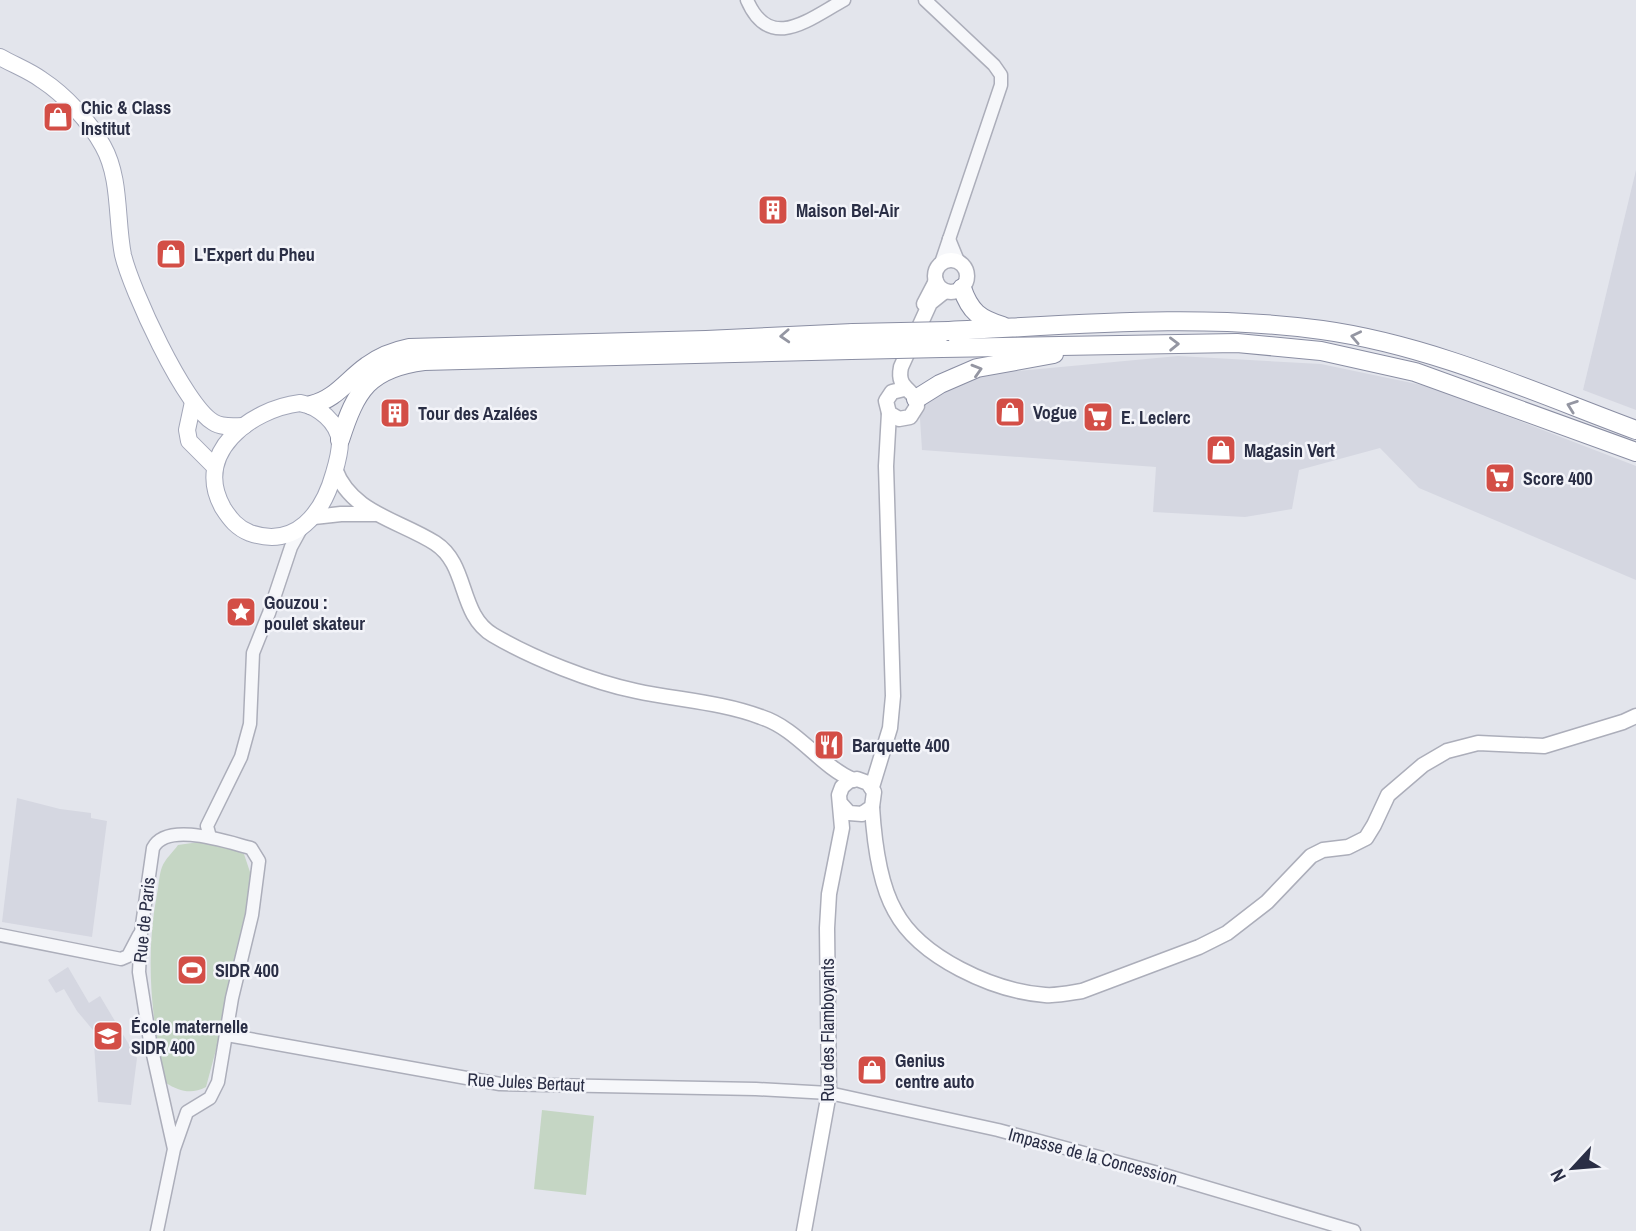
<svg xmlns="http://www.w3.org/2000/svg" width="1636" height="1231" font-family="'Archivo Narrow',sans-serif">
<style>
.built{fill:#d5d7e1}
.green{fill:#c5d6c4}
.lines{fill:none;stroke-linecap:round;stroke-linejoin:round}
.tertiary-casing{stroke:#acaeba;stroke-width:15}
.secondary-casing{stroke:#acaeba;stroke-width:17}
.primary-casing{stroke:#a2a6b8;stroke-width:18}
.trunk-casing{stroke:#8a8ea3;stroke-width:20}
.tertiary{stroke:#f6f7fa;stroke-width:12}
.secondary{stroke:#fff;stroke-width:14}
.primary{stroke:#fff;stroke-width:16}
.trunk{stroke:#fff;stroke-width:18}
.trunk-bridge-casing{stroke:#8a8ea3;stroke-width:20;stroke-linecap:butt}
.trunk-bridge{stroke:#fff;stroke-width:18}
.oneway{stroke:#9496a2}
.labels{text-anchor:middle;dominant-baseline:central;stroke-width:5;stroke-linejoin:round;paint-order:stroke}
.poi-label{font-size:18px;font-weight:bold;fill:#2a2e45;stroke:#f3f4f9;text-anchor:start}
.street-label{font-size:18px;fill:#2a2e45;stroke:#f3f4f9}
</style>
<rect width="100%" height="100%" fill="#e3e5ec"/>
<g class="built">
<path d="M1636,170V410L1583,390Z"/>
<path d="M1178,356L1321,364L1431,387L1636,466V580L1419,488L1380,448L1299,470L1292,509L1245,517L1153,512L1156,467L922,450L918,387L951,368L985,357L1018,371Z"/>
<path d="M17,798L60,809L91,813V818L107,821L92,937L2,922Z"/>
<path d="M68,967L89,1003L100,996L137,1058L131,1105L98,1102L93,1030L77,1011L64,989L56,993L48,980Z"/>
</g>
<g class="green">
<path d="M199,842L224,847L244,854L251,875L249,902L242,926L217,1046L206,1087C191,1095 179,1091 166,1083C151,1021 145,956 157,894C159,885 159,875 162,867C165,859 173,852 178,845Z"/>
<path d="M542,1110L594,1116L586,1195L534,1189Z"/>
</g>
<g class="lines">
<g class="tertiary-casing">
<g id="tertiary">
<path d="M747,0C770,53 809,19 844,0"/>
<path d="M925,0L994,65L1001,75V85L941,263"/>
<path d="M949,239L958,261"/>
<path d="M210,837L207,826L241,757L250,724L253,653L269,613L291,547L302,527"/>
<path d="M0,935L121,959L128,956L139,935"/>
<path d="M227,1035L500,1084L756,1089L829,1093L998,1130L1158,1173L1354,1231"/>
<path d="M157,1231L174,1149L187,1112L210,1098L218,1082L232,998L252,915L259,861L251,848C227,842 167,821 153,848L141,932L139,972L150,1041L174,1149"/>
</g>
</g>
<g class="secondary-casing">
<g id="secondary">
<circle cx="951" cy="276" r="16"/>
<path d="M924,304L936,281"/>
<path d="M904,389L892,392L886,401L889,413L899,419L910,417L917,406C915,387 896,391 901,367L930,303L945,291"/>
<path d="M335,469C351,513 399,520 435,543C469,565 458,614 493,635C532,658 592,682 636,691C678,700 721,702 761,717C798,729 819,765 853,780"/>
<path d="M314,517L341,514H375"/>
<path d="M872,787L890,728L893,696L886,466L889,413"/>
<path d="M872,807C874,839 879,883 895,911C920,958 994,991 1045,995C1058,996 1070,993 1082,991L1199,947L1227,933L1267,902L1311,856L1323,850L1348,847L1366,838L1374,825L1388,795L1423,765L1447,751L1478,743L1544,746L1623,722L1636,716"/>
<path d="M804,1231L829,1093L827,928L829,894L842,828L839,795L842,787L849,781L857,779L868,783L874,792L872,807L862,814L849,813L840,803"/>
</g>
</g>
<g class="primary-casing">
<g id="primary">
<path d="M0,57C14,65 30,71 42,80C65,95 90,122 103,146C121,178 116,220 123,255C131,289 184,405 213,422C222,428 233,426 244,426"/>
<path d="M193,402L187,430L189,441L214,466"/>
<path d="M300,403C318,406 338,422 340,442C340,452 337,463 334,473C323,513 296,549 250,533C237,528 230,519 223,508C192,453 251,409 300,403Z"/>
</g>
</g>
<g class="trunk-casing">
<g id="trunk">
<path d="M962,288C970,312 980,319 1003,326"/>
<path d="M949,331C1073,325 1199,313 1322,330C1430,345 1534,392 1636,430"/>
<path d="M942,348L1237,343L1321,351L1415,372L1636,452"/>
<path d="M916,399L940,384L977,368L1054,354"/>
<path d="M311,405C336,399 347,380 367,366C379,357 394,351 409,348L706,340L853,333"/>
<path d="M340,440C356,390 369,368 424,361L851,350"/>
</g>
</g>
<use href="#tertiary" class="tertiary"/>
<use href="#secondary" class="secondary"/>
<use href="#primary" class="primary"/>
<use href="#trunk" class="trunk"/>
<g class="trunk-bridge-casing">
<g id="trunk-bridge">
<path d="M853,333L949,331"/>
<path d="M851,350L942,348"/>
</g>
</g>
<use href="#trunk-bridge" class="trunk-bridge"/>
</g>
<defs><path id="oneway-chevron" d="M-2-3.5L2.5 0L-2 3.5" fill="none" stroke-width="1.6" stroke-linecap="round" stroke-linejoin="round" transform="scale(1.75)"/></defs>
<g class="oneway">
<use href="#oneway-chevron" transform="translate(785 336) rotate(177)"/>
<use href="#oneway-chevron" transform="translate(1356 337) rotate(-168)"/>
<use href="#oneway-chevron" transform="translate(1174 344) rotate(-1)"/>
<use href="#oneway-chevron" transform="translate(977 370) rotate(-17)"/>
<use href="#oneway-chevron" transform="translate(1572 406) rotate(-160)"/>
</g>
<defs>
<g id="shop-square" transform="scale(1.575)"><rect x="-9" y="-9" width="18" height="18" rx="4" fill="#d34e46" stroke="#f3f4f9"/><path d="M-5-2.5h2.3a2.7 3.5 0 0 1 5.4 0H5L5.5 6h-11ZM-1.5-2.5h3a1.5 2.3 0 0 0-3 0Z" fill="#fff"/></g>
<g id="building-square" transform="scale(1.575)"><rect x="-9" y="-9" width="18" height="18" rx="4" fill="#d34e46" stroke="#f3f4f9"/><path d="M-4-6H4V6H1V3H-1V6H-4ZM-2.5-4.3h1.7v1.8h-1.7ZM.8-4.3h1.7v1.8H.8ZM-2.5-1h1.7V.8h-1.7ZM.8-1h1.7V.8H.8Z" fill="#fff"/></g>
<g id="supermarket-square" transform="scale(1.575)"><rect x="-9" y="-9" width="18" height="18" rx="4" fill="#d34e46" stroke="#f3f4f9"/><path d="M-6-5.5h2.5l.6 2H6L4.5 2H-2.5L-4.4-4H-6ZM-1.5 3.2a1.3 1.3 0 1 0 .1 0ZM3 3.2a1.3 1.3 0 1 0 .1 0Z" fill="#fff"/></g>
<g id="sight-square" transform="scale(1.575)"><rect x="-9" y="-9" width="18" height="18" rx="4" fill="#d34e46" stroke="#f3f4f9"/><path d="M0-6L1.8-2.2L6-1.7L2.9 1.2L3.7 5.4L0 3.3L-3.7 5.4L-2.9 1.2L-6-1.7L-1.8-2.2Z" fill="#fff"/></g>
<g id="restaurant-square" transform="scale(1.575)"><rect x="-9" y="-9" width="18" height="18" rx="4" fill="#d34e46" stroke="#f3f4f9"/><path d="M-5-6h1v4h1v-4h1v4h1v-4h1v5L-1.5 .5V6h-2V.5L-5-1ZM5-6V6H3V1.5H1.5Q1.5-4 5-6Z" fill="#fff"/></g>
<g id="stadium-square" transform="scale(1.575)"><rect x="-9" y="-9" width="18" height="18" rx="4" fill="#d34e46" stroke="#f3f4f9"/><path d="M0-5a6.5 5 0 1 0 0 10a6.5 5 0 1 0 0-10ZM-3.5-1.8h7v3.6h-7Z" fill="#fff"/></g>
<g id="school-square" transform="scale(1.575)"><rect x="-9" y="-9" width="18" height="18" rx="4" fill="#d34e46" stroke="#f3f4f9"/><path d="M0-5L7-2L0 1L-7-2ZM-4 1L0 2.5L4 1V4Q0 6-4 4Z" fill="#fff"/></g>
</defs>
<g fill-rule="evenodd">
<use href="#shop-square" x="58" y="117"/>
<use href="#building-square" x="773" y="210"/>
<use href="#shop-square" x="171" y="254"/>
<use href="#shop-square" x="1010" y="412"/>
<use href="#building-square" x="395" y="413"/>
<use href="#supermarket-square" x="1098" y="417"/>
<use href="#shop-square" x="1221" y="450"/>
<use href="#supermarket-square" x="1500" y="478"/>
<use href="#sight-square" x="241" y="612"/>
<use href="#restaurant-square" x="829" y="745"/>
<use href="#stadium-square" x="192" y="970"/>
<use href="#school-square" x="108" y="1036"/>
<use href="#shop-square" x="872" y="1070"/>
</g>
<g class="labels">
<g class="poi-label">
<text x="81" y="107">Chic &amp; Class<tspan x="81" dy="21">Institut</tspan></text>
<text x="796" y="210">Maison Bel-Air</text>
<text x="194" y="254">L'Expert du Pheu</text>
<text x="1033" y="412">Vogue</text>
<text x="418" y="413">Tour des Azalées</text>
<text x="1121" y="417">E. Leclerc</text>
<text x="1244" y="450">Magasin Vert</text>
<text x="1523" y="478">Score 400</text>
<text x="264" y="602">Gouzou :<tspan x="264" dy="21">poulet skateur</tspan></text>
<text x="852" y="745">Barquette 400</text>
<text x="215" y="970">SIDR 400</text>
<text x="131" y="1026">École maternelle<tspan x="131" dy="21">SIDR 400</tspan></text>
<text x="895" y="1060">Genius<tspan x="895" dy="21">centre auto</tspan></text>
</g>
<g class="street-label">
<text transform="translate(144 920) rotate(-84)">Rue de Paris</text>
<text transform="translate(827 1030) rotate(-90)">Rue des Flamboyants</text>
<text transform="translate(526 1082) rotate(3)">Rue Jules Bertaut</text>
<text transform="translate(1093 1156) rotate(15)">Impasse de la Concession</text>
</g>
</g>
<g transform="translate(1573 1168) rotate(244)" stroke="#f3f4f9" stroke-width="5" paint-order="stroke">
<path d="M0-5L12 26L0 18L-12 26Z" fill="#2a2e45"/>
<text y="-10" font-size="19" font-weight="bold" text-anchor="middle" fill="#2a2e45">N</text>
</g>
</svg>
